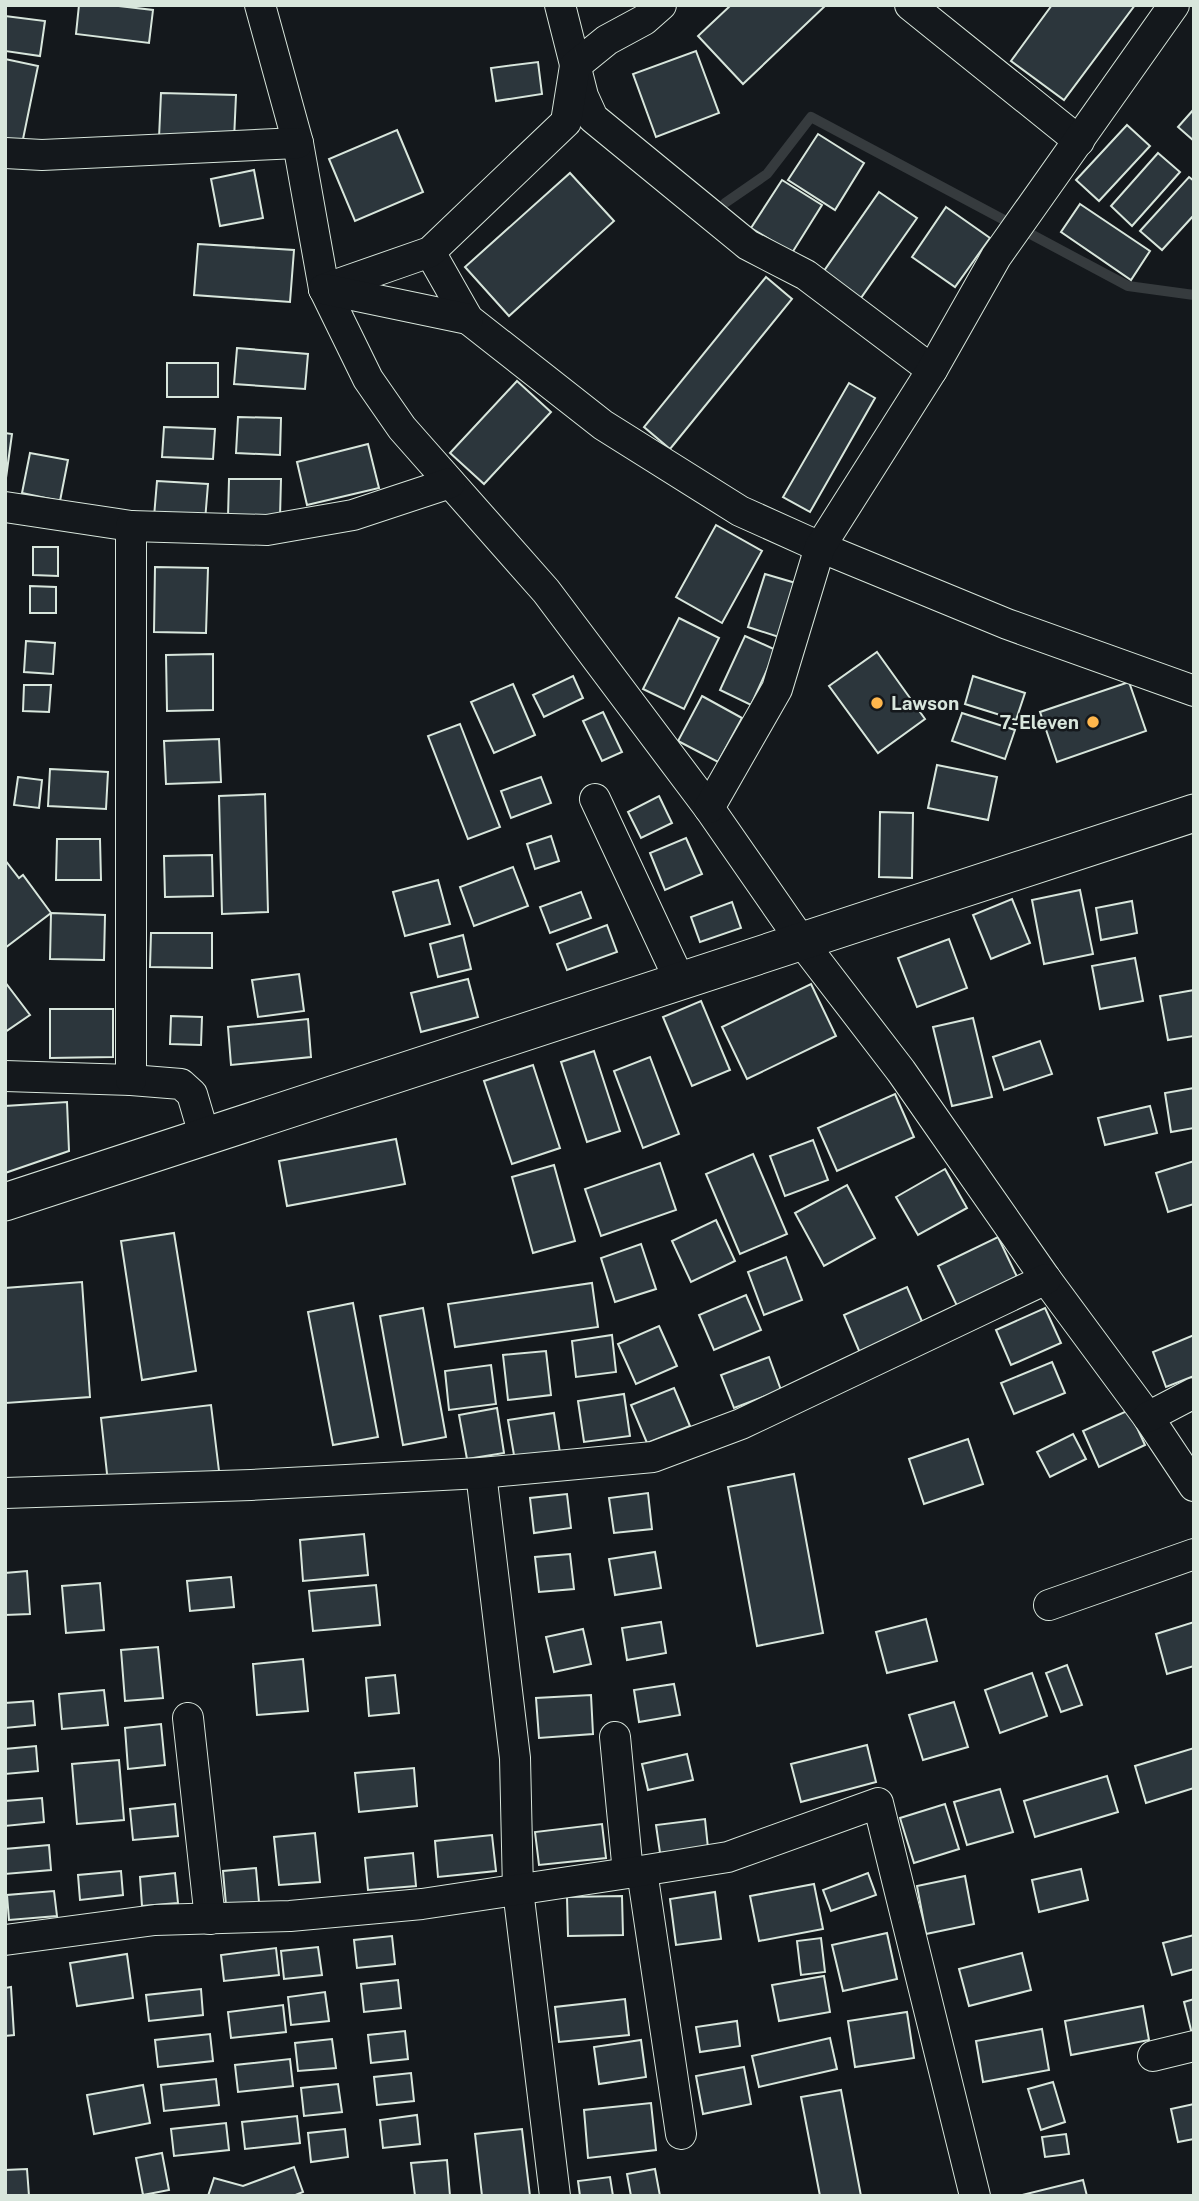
<svg xmlns="http://www.w3.org/2000/svg" width="1199" height="2201" font-family="'Public Sans',sans-serif">
<style>
.lines{fill:none;stroke-linecap:round;stroke-linejoin:round}
.stream{stroke:#363b3e;stroke-width:10}
.building{fill:#2c363c;stroke:#d8e6dc;stroke-width:2}
.minor-casing{stroke:#d8e6dc;stroke-width:32}
.tertiary-casing{stroke:#d8e6dc;stroke-width:39}
.minor{stroke:#14181c;stroke-width:30}
.tertiary{stroke:#14181c;stroke-width:37}
.poi-dot{fill:#ffb74d;stroke:#14181c;stroke-width:2.5}
.labels{text-anchor:middle;dominant-baseline:central;stroke-width:5;stroke-linejoin:round;paint-order:stroke}
.poi-label{font-size:19px;font-weight:bold;fill:#d8e6dc;stroke:#14181c;text-anchor:start}
</style>
<rect width="100%" height="100%" fill="#14181c"/>
<g class="lines">
<path class="stream" d="M725,203L767,174L811,117L1128,286L1194,295"/>
</g>
<g class="building">
<path d="M79,5H110L153,10L149,43L76,34Z"/>
<path d="M731,5H826L743,84L698,36Z"/>
<path d="M1052,5H1135L1064,100L1011,61Z"/>
<path d="M5,16L45,21L40,56L5,51Z"/>
<path d="M696,51L719,113L656,137L633,74Z"/>
<path d="M5,59L38,66L22,144L5,140Z"/>
<path d="M538,62L542,94L496,101L491,68Z"/>
<path d="M161,93L236,95L234,140L159,138Z"/>
<path d="M1194,109V141L1178,127Z"/>
<path d="M1127,125L1150,146L1099,201L1076,180Z"/>
<path d="M397,130L423,192L355,221L329,159Z"/>
<path d="M818,134L864,163L835,210L788,180Z"/>
<path d="M1158,153L1180,172L1132,226L1111,206Z"/>
<path d="M254,170L263,218L220,226L211,179Z"/>
<path d="M570,173L614,221L509,316L465,267Z"/>
<path d="M1189,177L1194,181V215L1162,250L1140,231Z"/>
<path d="M782,180L822,205L792,253L751,228Z"/>
<path d="M879,192L917,218L856,305L819,278Z"/>
<path d="M1080,204L1150,251L1131,280L1061,232Z"/>
<path d="M946,207L990,238L955,287L912,257Z"/>
<path d="M198,244L294,250L290,302L194,295Z"/>
<path d="M766,277L792,299L670,449L644,427Z"/>
<path d="M237,348L308,354L305,389L234,384Z"/>
<rect x="167" y="363" width="51" height="34"/>
<path d="M517,381L551,412L484,484L450,453Z"/>
<path d="M849,383L875,398L810,512L783,497Z"/>
<path d="M238,417L281,418L280,455L236,453Z"/>
<path d="M164,427L215,429L213,459L162,457Z"/>
<path d="M5,433L12,434L5,485Z"/>
<path d="M368,444L379,488L307,505L297,462Z"/>
<path d="M30,453L68,460L60,501L22,493Z"/>
<path d="M229,479H281L280,517H228Z"/>
<path d="M157,481L208,484L205,521L154,517Z"/>
<path d="M716,525L762,551L722,623L676,597Z"/>
<path d="M33,547H58V576L33,575Z"/>
<path d="M155,567L208,568L206,633L154,632Z"/>
<path d="M765,574L799,584L782,638L748,627Z"/>
<path d="M30,586L56,587V613H30Z"/>
<path d="M679,618L719,638L684,709L643,689Z"/>
<path d="M745,636L776,650L751,705L720,690Z"/>
<path d="M26,641L55,643L53,674L24,672Z"/>
<path d="M877,652L925,719L878,753L829,686Z"/>
<path d="M213,654V710L167,711L166,655Z"/>
<path d="M573,676L583,698L544,717L533,695Z"/>
<path d="M973,676L1025,693L1016,720L965,704Z"/>
<path d="M1129,682L1146,731L1057,762L1040,712Z"/>
<path d="M513,684L535,735L494,753L471,702Z"/>
<path d="M24,685H51L49,712L23,711Z"/>
<path d="M702,696L742,718L718,762L678,741Z"/>
<path d="M603,712L622,752L602,761L583,721Z"/>
<path d="M962,713L1015,730L1005,759L952,741Z"/>
<path d="M460,724L500,827L468,839L428,736Z"/>
<path d="M219,739L221,782L166,784L164,741Z"/>
<path d="M937,765L997,777L988,820L928,808Z"/>
<path d="M50,769L108,772L106,809L48,806Z"/>
<path d="M18,777L42,780L39,808L14,805Z"/>
<path d="M541,777L551,803L511,818L501,791Z"/>
<path d="M265,794L268,912L222,914L219,796Z"/>
<path d="M659,796L672,823L641,838L628,812Z"/>
<path d="M880,812L913,813L912,878L879,877Z"/>
<path d="M551,836L559,861L535,869L527,844Z"/>
<path d="M686,838L702,874L665,890L650,853Z"/>
<path d="M57,839H100L101,880H56Z"/>
<path d="M212,855L213,896L165,897L164,856Z"/>
<path d="M5,860L19,878L23,875L51,913L5,948Z"/>
<path d="M513,867L528,906L474,926L460,887Z"/>
<path d="M438,880L450,924L405,936L393,892Z"/>
<path d="M1080,890L1093,954L1044,964L1032,900Z"/>
<path d="M581,892L591,918L550,933L540,907Z"/>
<path d="M1012,899L1030,943L991,959L973,915Z"/>
<path d="M1132,901L1137,933L1101,940L1096,908Z"/>
<path d="M732,902L741,928L700,942L691,917Z"/>
<path d="M51,913L105,915L104,960L50,959Z"/>
<path d="M607,925L617,952L567,970L557,944Z"/>
<path d="M151,933H212V968L150,967Z"/>
<path d="M463,935L471,969L438,977L430,944Z"/>
<path d="M949,939L967,988L917,1007L898,958Z"/>
<path d="M1135,958L1143,1001L1100,1009L1092,966Z"/>
<path d="M299,974L304,1011L258,1017L252,980Z"/>
<path d="M468,979L478,1017L421,1032L411,993Z"/>
<path d="M5,982L30,1015L5,1032Z"/>
<path d="M811,984L836,1036L747,1079L722,1027Z"/>
<path d="M1194,990V1036L1168,1040L1160,996Z"/>
<path d="M701,1001L730,1070L692,1086L663,1017Z"/>
<path d="M50,1009H113V1057L50,1058Z"/>
<path d="M171,1016L202,1017L201,1045L170,1044Z"/>
<path d="M973,1018L992,1097L952,1106L933,1027Z"/>
<path d="M308,1019L311,1057L231,1065L228,1027Z"/>
<path d="M1040,1041L1052,1074L1004,1090L993,1057Z"/>
<path d="M594,1051L620,1131L587,1142L561,1062Z"/>
<path d="M650,1057L679,1134L643,1148L614,1071Z"/>
<path d="M533,1065L560,1148L512,1164L484,1081Z"/>
<path d="M1194,1088V1128L1171,1132L1165,1093Z"/>
<path d="M895,1094L914,1137L837,1171L818,1128Z"/>
<path d="M67,1102L69,1151L5,1173V1106Z"/>
<path d="M1150,1106L1157,1133L1105,1145L1098,1118Z"/>
<path d="M396,1139L405,1184L287,1206L279,1161Z"/>
<path d="M813,1140L828,1180L785,1196L770,1156Z"/>
<path d="M753,1154L787,1234L740,1254L706,1174Z"/>
<path d="M1194,1161V1204L1168,1212L1156,1173Z"/>
<path d="M660,1163L676,1210L601,1236L585,1189Z"/>
<path d="M554,1165L575,1241L533,1253L512,1177Z"/>
<path d="M945,1169L967,1208L918,1235L896,1197Z"/>
<path d="M847,1185L875,1238L824,1266L795,1213Z"/>
<path d="M716,1220L735,1261L691,1282L672,1241Z"/>
<path d="M174,1233L196,1371L142,1380L121,1241Z"/>
<path d="M998,1237L1019,1281L959,1310L938,1266Z"/>
<path d="M641,1244L656,1289L615,1302L601,1258Z"/>
<path d="M786,1257L802,1300L764,1315L748,1272Z"/>
<path d="M82,1282L90,1397L6,1403L5,1288Z"/>
<path d="M592,1283L598,1327L455,1347L448,1304Z"/>
<path d="M907,1287L924,1326L860,1353L844,1315Z"/>
<path d="M746,1295L761,1330L714,1350L699,1315Z"/>
<path d="M353,1303L378,1437L333,1445L308,1312Z"/>
<path d="M423,1308L446,1437L403,1445L380,1316Z"/>
<path d="M1045,1308L1061,1343L1011,1365L996,1330Z"/>
<path d="M659,1326L677,1366L636,1384L618,1344Z"/>
<path d="M612,1335L616,1372L576,1377L572,1341Z"/>
<path d="M1194,1335V1376L1166,1387L1153,1352Z"/>
<path d="M546,1351L551,1395L508,1400L503,1355Z"/>
<path d="M769,1357L781,1390L734,1408L721,1375Z"/>
<path d="M1052,1362L1065,1393L1014,1414L1001,1383Z"/>
<path d="M491,1365L496,1404L449,1410L445,1371Z"/>
<path d="M674,1388L690,1426L647,1443L631,1405Z"/>
<path d="M624,1394L630,1436L584,1442L578,1401Z"/>
<path d="M211,1405L219,1471L108,1483L101,1418Z"/>
<path d="M497,1408L504,1453L467,1459L459,1415Z"/>
<path d="M1129,1410L1145,1445L1099,1467L1083,1431Z"/>
<path d="M554,1413L560,1453L515,1461L508,1420Z"/>
<path d="M1073,1434L1086,1459L1050,1477L1037,1452Z"/>
<path d="M968,1439L983,1484L924,1504L909,1459Z"/>
<path d="M794,1474L823,1633L757,1646L728,1487Z"/>
<path d="M648,1493L652,1529L614,1533L609,1498Z"/>
<path d="M567,1494L571,1528L534,1533L530,1498Z"/>
<path d="M364,1534L368,1575L303,1581L300,1540Z"/>
<path d="M655,1552L661,1588L615,1595L609,1559Z"/>
<path d="M570,1554L574,1589L539,1592L535,1557Z"/>
<path d="M27,1571L30,1614L5,1615V1573Z"/>
<path d="M231,1577L234,1607L190,1611L187,1581Z"/>
<path d="M100,1583L104,1630L66,1633L62,1586Z"/>
<path d="M376,1585L380,1625L313,1631L309,1591Z"/>
<path d="M926,1619L937,1661L887,1673L876,1632Z"/>
<path d="M661,1622L666,1653L627,1660L622,1628Z"/>
<path d="M1194,1622V1666L1167,1674L1156,1634Z"/>
<path d="M583,1629L591,1664L554,1672L546,1637Z"/>
<path d="M158,1647L163,1698L125,1701L121,1650Z"/>
<path d="M303,1659L308,1711L257,1715L253,1664Z"/>
<path d="M1067,1665L1082,1705L1061,1712L1046,1673Z"/>
<path d="M1032,1673L1047,1716L1000,1733L985,1690Z"/>
<path d="M395,1675L399,1713L369,1716L366,1678Z"/>
<path d="M674,1684L680,1715L639,1722L634,1690Z"/>
<path d="M104,1690L108,1725L62,1729L59,1694Z"/>
<path d="M591,1695L593,1734L539,1738L536,1698Z"/>
<path d="M33,1701L35,1725L5,1728V1703Z"/>
<path d="M954,1702L968,1747L923,1760L909,1715Z"/>
<path d="M161,1724L165,1765L128,1769L125,1728Z"/>
<path d="M867,1745L876,1782L801,1802L791,1764Z"/>
<path d="M36,1746L38,1771L5,1774V1749Z"/>
<path d="M1194,1748V1788L1146,1803L1135,1766Z"/>
<path d="M687,1754L693,1780L648,1790L642,1764Z"/>
<path d="M119,1760L124,1820L77,1824L72,1764Z"/>
<path d="M414,1768L417,1806L359,1812L355,1773Z"/>
<path d="M1107,1776L1118,1812L1035,1837L1024,1801Z"/>
<path d="M1000,1789L1013,1832L967,1845L954,1802Z"/>
<path d="M42,1798L44,1822L5,1826V1801Z"/>
<path d="M175,1804L178,1836L133,1840L130,1809Z"/>
<path d="M945,1804L959,1849L914,1863L900,1818Z"/>
<path d="M705,1819L708,1848L660,1853L656,1825Z"/>
<path d="M602,1824L606,1858L539,1865L535,1832Z"/>
<path d="M315,1833L320,1882L279,1885L274,1837Z"/>
<path d="M492,1835L496,1871L438,1877L435,1841Z"/>
<path d="M49,1845L51,1870L5,1874V1849Z"/>
<path d="M413,1853L416,1886L368,1890L365,1858Z"/>
<path d="M256,1868L259,1902L226,1905L223,1871Z"/>
<path d="M1081,1869L1088,1900L1039,1912L1032,1880Z"/>
<path d="M121,1871L123,1895L80,1900L78,1875Z"/>
<path d="M175,1873L178,1903L142,1906L140,1877Z"/>
<path d="M868,1873L876,1895L831,1911L823,1890Z"/>
<path d="M965,1876L974,1924L926,1934L917,1886Z"/>
<path d="M814,1884L823,1929L759,1941L750,1896Z"/>
<path d="M54,1891L57,1916L9,1920L7,1895Z"/>
<path d="M715,1892L721,1939L676,1945L670,1899Z"/>
<path d="M622,1896L623,1935L568,1936L567,1897Z"/>
<path d="M887,1933L897,1979L843,1991L832,1945Z"/>
<path d="M1194,1935V1969L1172,1975L1163,1943Z"/>
<path d="M392,1936L395,1964L357,1968L354,1940Z"/>
<path d="M821,1938L825,1972L801,1975L797,1941Z"/>
<path d="M318,1947L322,1975L284,1979L281,1951Z"/>
<path d="M276,1948L279,1975L224,1981L221,1955Z"/>
<path d="M1022,1953L1031,1990L969,2006L959,1969Z"/>
<path d="M127,1954L133,1998L77,2006L70,1963Z"/>
<path d="M824,1976L830,2012L779,2021L772,1985Z"/>
<path d="M398,1980L401,2008L364,2012L361,1984Z"/>
<path d="M11,1987L14,2035L5,2036V1988Z"/>
<path d="M201,1989L203,2015L149,2021L146,1995Z"/>
<path d="M325,1992L329,2021L291,2025L288,1997Z"/>
<path d="M625,1999L629,2035L559,2042L555,2007Z"/>
<path d="M1194,1999V2034H1192L1184,2002Z"/>
<path d="M283,2005L286,2032L231,2038L228,2012Z"/>
<path d="M1143,2006L1149,2040L1071,2055L1065,2021Z"/>
<path d="M907,2012L914,2058L855,2067L848,2021Z"/>
<path d="M737,2021L740,2046L700,2052L696,2027Z"/>
<path d="M1042,2029L1049,2070L983,2082L976,2041Z"/>
<path d="M405,2031L408,2059L371,2063L368,2035Z"/>
<path d="M210,2034L213,2061L158,2067L155,2040Z"/>
<path d="M830,2038L837,2069L759,2087L752,2056Z"/>
<path d="M332,2039L336,2068L298,2071L295,2043Z"/>
<path d="M641,2040L646,2077L599,2084L594,2047Z"/>
<path d="M290,2059L293,2086L238,2092L235,2065Z"/>
<path d="M744,2067L751,2104L703,2114L696,2076Z"/>
<path d="M411,2073L414,2101L377,2105L374,2077Z"/>
<path d="M216,2079L219,2105L164,2111L161,2085Z"/>
<path d="M1053,2082L1065,2122L1041,2130L1028,2089Z"/>
<path d="M338,2084L342,2112L304,2116L301,2088Z"/>
<path d="M143,2085L150,2123L94,2134L87,2095Z"/>
<path d="M841,2090L861,2196H820L801,2097Z"/>
<path d="M651,2103L656,2150L588,2158L584,2110Z"/>
<path d="M1194,2104V2139L1178,2142L1171,2109Z"/>
<path d="M417,2115L420,2144L383,2148L380,2120Z"/>
<path d="M297,2116L300,2143L245,2149L242,2122Z"/>
<path d="M226,2123L229,2150L174,2156L171,2129Z"/>
<path d="M345,2129L348,2157L311,2162L308,2133Z"/>
<path d="M522,2129L530,2196H482L475,2134Z"/>
<path d="M1066,2134L1069,2154L1045,2157L1042,2137Z"/>
<path d="M162,2153L169,2190L143,2195L136,2158Z"/>
<path d="M447,2160L450,2196H415L411,2163Z"/>
<path d="M294,2167L303,2192L293,2196H208L214,2178L243,2186Z"/>
<path d="M27,2169L29,2196H5V2170Z"/>
<path d="M655,2169L660,2196H631L627,2174Z"/>
<path d="M610,2177L613,2196H580L578,2181Z"/>
<path d="M1083,2180L1087,2196H1022V2195Z"/>
</g>
<g class="lines">
<g class="minor-casing">
<g id="minor">
<path d="M260,5L298,143L324,289L368,379L402,428L546,591L709,808L802,942L901,1071L1046,1279L1148,1417L1194,1486"/>
<path d="M560,5L583,96L593,118L748,245L806,275L932,370"/>
<path d="M910,5L1079,141"/>
<path d="M5,153L42,155L298,143"/>
<path d="M430,252L468,319L603,425L740,511L820,547L1007,624L1194,691"/>
<path d="M324,289L430,252L566,122L575,66L607,40L644,20L661,5"/>
<path d="M324,289L468,319"/>
<path d="M5,507L131,526"/>
<path d="M595,799L680,981"/>
<path d="M709,808L777,689L820,547L932,370L996,257L1174,5"/>
<path d="M5,1076L131,1080L181,1084L192,1094L205,1138"/>
<path d="M131,1080V526L267,530L353,515L450,483"/>
<path d="M1148,1417L1194,1393"/>
<path d="M481,1473L515,1758L518,1890L555,2196"/>
<path d="M5,1493L251,1485L481,1473L653,1457L741,1424L1046,1279"/>
<path d="M1049,1605L1194,1554"/>
<path d="M188,1718L210,1919"/>
<path d="M615,1737L628,1873"/>
<path d="M642,1871L681,2134"/>
<path d="M5,1940L155,1920L290,1916L422,1904L628,1873L728,1857L878,1803L975,2196"/>
<path d="M1153,2056L1194,2046"/>
</g>
</g>
<g class="tertiary-casing">
<path id="tertiary" d="M5,1202L1194,813"/>
</g>
<use href="#minor" class="minor"/>
<use href="#tertiary" class="tertiary"/>
</g>
<g class="poi-dot">
<circle cx="877" cy="703" r="7"/>
<circle cx="1093" cy="722" r="7"/>
</g>
<g class="labels">
<g class="poi-label">
<text x="891" y="703">Lawson</text>
<text x="1079" y="722" text-anchor="end">7-Eleven</text>
</g>
</g>
<rect width="1199" height="2201" fill="none" stroke="#d8e6dc" stroke-width="14"/>
</svg>
